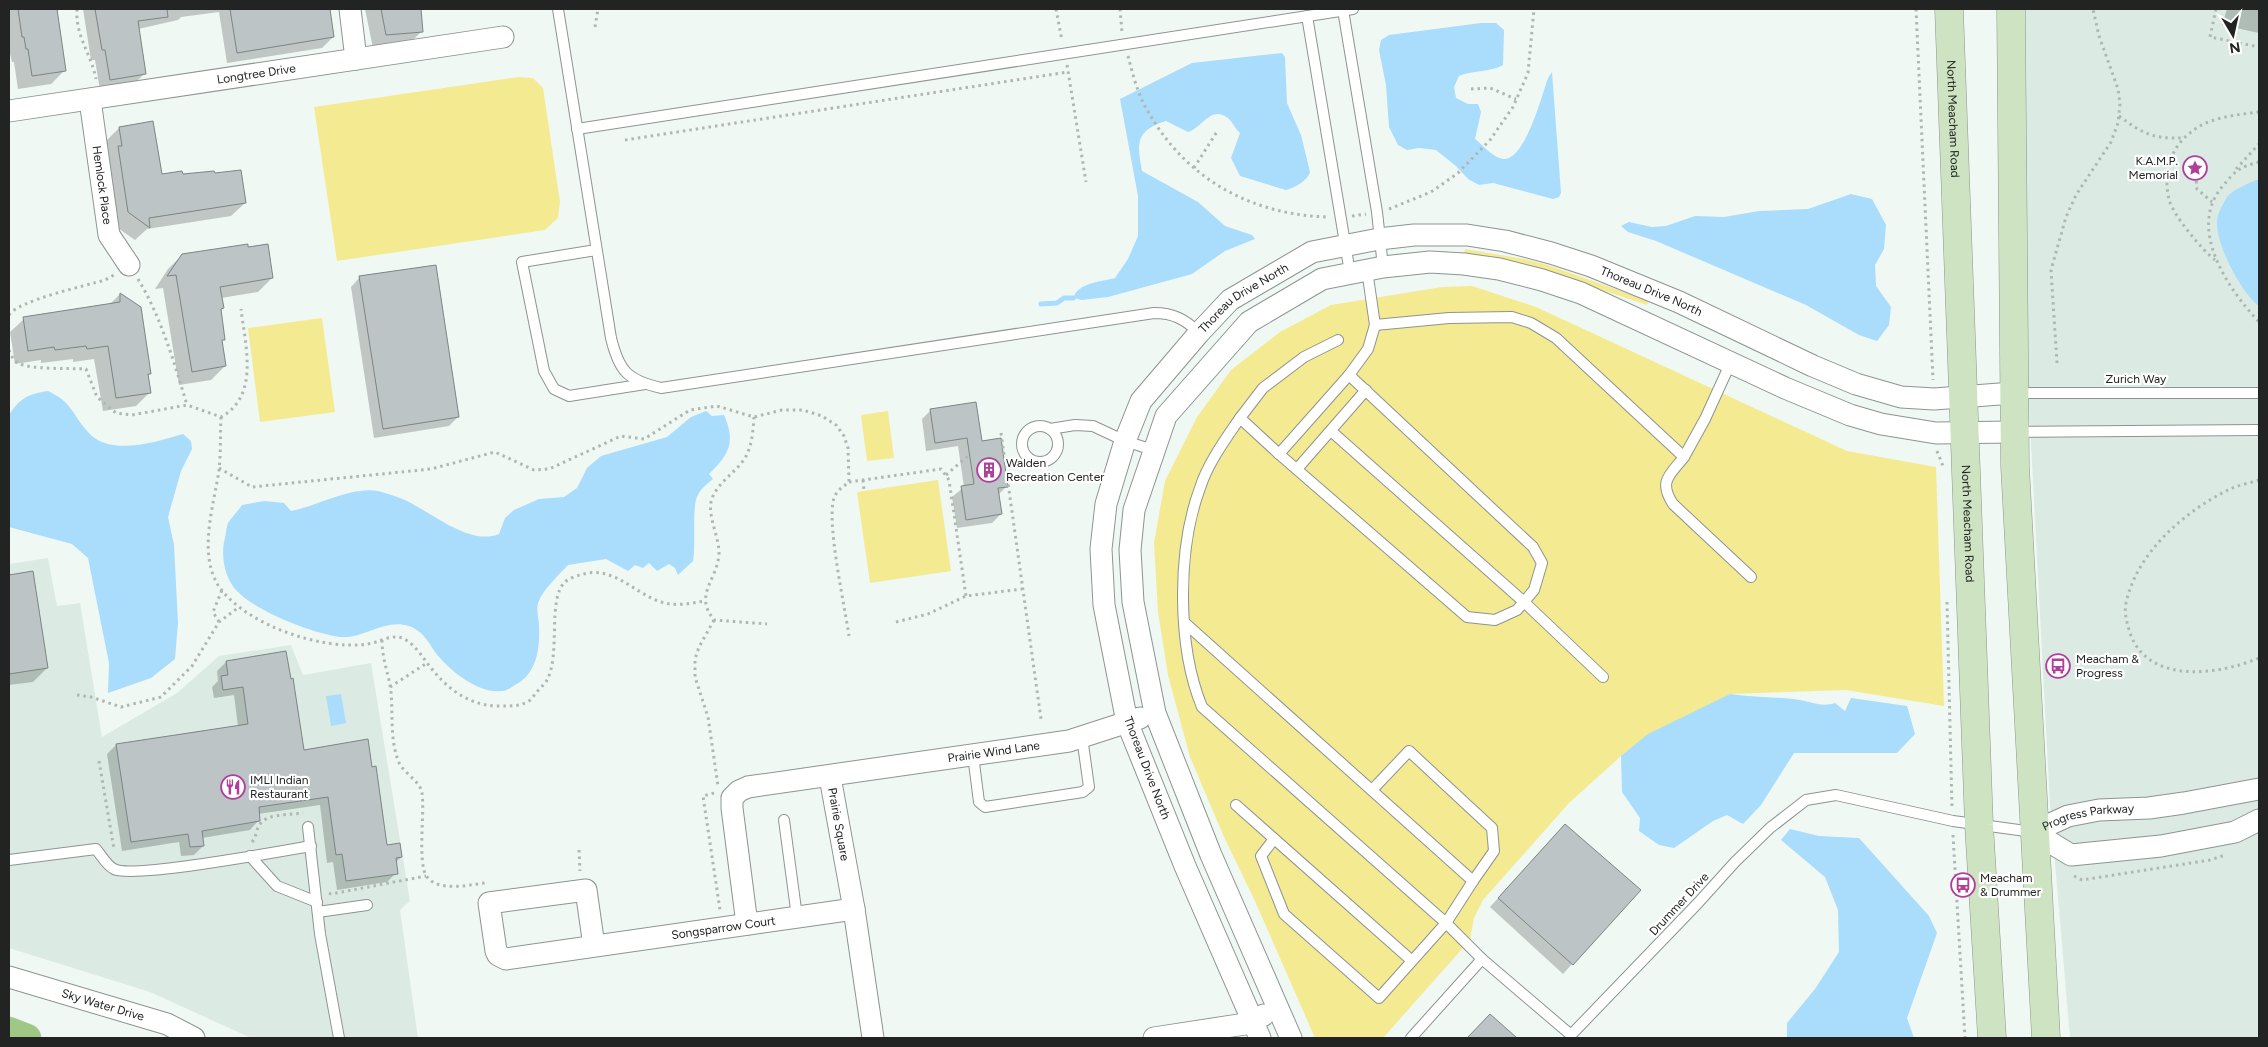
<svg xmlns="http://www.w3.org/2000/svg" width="2268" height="1047" font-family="Figtree,sans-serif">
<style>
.built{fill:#dbebe4}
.green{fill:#f4ea91}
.water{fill:#aadcfb}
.shadow{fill:#0003}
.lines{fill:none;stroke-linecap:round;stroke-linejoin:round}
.stream{stroke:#aadcfb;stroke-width:5}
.building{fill:#bcc4c5;stroke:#7c8485}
.lane-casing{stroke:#8d9491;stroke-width:12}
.street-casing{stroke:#8d9491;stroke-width:23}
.secondary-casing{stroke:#8d9491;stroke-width:29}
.primary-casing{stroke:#d3d3d3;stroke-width:29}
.path{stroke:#b0b7b3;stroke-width:3;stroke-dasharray:2.5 4;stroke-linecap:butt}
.lane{stroke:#fff;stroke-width:10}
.street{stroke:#fff;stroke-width:21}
.secondary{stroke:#cee3c1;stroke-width:28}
.primary{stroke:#9ec883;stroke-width:28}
.labels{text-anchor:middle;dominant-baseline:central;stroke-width:4.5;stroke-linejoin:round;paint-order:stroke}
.street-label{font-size:12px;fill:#212422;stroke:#fff}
.poi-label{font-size:12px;fill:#212422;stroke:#fff;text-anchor:start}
</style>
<rect width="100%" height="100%" fill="#f0f8f4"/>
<g class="built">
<path d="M2008,9H2259V1038H2070L2050,805Z"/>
<path d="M48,558L57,606L80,603L102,737L177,693L219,656L291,645L303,675L371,663L410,901L400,910L418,1038H251L150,992L9,948V564Z"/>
</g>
<g class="green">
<path d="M518,77L533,78L543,88L560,202L558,218L545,230L337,261L314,107Z"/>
<path d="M1465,249L1524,259L1548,265L1649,301L1647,305L1521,263L1464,253Z"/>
<path d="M1472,286L1536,307L1847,451L1936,467L1944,706L1846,690L1730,694L1642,740L1621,756L1569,803L1483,900L1474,918L1470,940L1383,1038H1315L1255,901L1224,837L1190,757L1168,675L1158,612L1154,543L1165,481L1197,417L1231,370L1280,332L1331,305L1442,287Z"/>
<path d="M322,318L335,412L260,422L248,328Z"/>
<path d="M888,411L894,458L867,461L861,415Z"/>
<path d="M938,480L951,571L870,583L857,492Z"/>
</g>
<g class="water">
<path d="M1481,23H1496L1504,30L1503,65C1492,72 1473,70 1459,76L1454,87L1456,98L1468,104H1478L1481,112L1475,139C1483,145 1493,158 1503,159C1525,161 1542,95 1548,78L1552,72L1561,193L1559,197L1553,199L1493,183L1479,185L1468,179L1456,166L1436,150L1419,148L1407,150L1398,145L1389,127L1386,85L1379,50L1381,40L1389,35Z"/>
<path d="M1282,53L1285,57L1287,103L1301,135L1310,172C1308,180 1295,188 1286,190L1240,176L1231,158L1240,133C1235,129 1233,122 1228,118C1211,105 1203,127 1188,132L1166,121C1135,131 1137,143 1142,171L1198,202L1225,226L1252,235L1255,239L1225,251L1192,274L1108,297L1082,300L1073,298C1079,282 1101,282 1115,278L1128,259L1138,236V196L1120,99L1192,63Z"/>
<path d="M2256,180H2259V306C2241,293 2211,237 2218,215C2220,209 2224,202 2227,197C2232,190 2248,184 2256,180Z"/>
<path d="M1851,194L1872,199L1886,225L1884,249L1875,265L1876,286L1891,307L1889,325L1877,341L1859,335L1806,305L1656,241L1628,232L1621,226L1629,222L1652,227L1666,226L1695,216L1724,217L1759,211L1808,209Z"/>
<path d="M48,391C73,403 71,413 88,432C109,457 156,442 183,434L191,441L192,449L181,471L168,517L174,545L178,623L175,659L151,678L108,693L109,663L88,558L72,544L9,527V415C20,398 28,394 48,391Z"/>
<path d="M706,411L712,416L724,415C736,442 729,455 709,474L713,479C707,484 700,489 697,497C692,507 696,546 693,561L678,575L675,568L669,564L657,571L649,563L643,568L635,565L628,571L606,559L568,565C558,576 543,589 538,603C536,610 539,619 539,626C540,648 537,674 515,685C512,687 506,691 502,691C480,694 453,673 440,658C430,647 426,632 409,626C385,618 364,639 340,637C311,633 257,612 237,591C225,579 221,557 224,542C226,536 226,528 228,523C232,517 238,511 242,505L264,501L284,503L291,511C317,506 352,486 378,491C385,493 393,495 400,498C427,508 468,547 499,534L505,518L514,510L539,499L564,497L577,488L587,468L601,456L667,437L691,417Z"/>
<path d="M341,694L346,723L331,726L326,696Z"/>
<path d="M1730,694C1751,697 1772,697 1793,699C1807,700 1820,708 1835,703L1845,711L1851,698L1907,706L1915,734L1897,753H1794L1761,805L1743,824L1727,815L1713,821L1674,848L1659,845L1639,831L1640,818L1622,792L1621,756L1648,734Z"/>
<path d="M1790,829L1819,836L1859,838L1929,916L1937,933L1907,1018L1914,1038H1787V1023L1815,989L1839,952L1838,910L1825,877L1781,840Z"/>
</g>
<g class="shadow">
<path d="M9,9H59L56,14L65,70L51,84L18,89L14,62H12L9,50Z"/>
<path d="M83,9H328L333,37L322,48L227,63L219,12L181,17L178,20L138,29L145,73L134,84L100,90L95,60H91Z"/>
<path d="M365,9H420L422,31L408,45L373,48Z"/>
<path d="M2227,9H2259V33L2222,25Z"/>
<path d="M119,128L161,176L182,175L245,203L231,216L147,229L135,240L115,226L106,141Z"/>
<path d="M247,248L272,278L258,292L221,298L223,308L220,310L223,339L221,342L225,366L211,380L179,385L163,288L155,289L168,269L182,255Z"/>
<path d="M360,277L458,417L449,426L374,438L351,287Z"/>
<path d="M120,294L140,308L150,373L147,376L149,393L136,406L103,411L94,359L73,362V359L41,363V360L15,364L10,332L24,319L109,305Z"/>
<path d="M931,410L981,442L1007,486L998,495L1001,514L992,523L957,528L952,497L964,487L958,446L926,451L922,419Z"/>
<path d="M32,573L47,668L33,682L9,685V576Z"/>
<path d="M226,662L386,847L401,857L395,863L396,873L387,882L337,890L333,862L327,863L320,805L258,814L259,820L250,830L202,838L203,846L194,855L181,856L179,842L122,851L107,754L116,745L238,727L234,695L214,698L212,687L218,681L217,671Z"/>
<path d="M1556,834L1639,890L1563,974L1490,907Z"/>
</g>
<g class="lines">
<path class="stream" d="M1041,304L1057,303L1064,298H1073"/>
</g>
<g class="building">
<path d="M18,9H57L66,71L32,76L28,49H26L24,37H22Z"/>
<path d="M95,9H167L168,17L138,21L146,74L110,80L105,50H102Z"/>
<path d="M230,9H330L334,37L237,53Z"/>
<path d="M381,9H421L423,32L386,35Z"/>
<path d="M153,121L162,174L182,171L183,174L214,171L215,173L241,170L246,203L149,218L150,228L128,212L118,146H122L119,127Z"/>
<path d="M248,244V247L268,244L273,278L220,287L224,308L221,309L225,340H222L226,366L192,372L176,275L167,276L182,254Z"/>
<path d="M436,265L459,417L383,429L359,276Z"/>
<path d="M120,293L141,307L151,374H148L151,393L116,398L108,346L87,349L86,346L55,350L54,347L28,351L23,317L120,302Z"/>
<path d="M976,402L982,441L1001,438L1008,487L998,488L1002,514L966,520L961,486L974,484L967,438L935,443L930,409Z"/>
<path d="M33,571L48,668L9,674V575Z"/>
<path d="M286,651L291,679L293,678L304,750L368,739L372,767L376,766L387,845L400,843L402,857L396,858L398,874L346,881L342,854L336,855L328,797L259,807L260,821L202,831L204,846L190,847L188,834L131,842L116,744L248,724L243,687L223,690L221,676L228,675L226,661Z"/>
<path d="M1565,824L1641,890L1573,965L1498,898Z"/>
<path d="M1490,1014L1517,1038H1467Z"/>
</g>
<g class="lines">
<g class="lane-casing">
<g id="lane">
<path d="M558,9L611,338C619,371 627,380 661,388L1154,313C1173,313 1185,319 1199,333"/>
<path d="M1343,10L1377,212L1383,267"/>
<path d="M1307,16L1350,273"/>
<path d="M577,129L1353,9"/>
<path d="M596,250L522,262L544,371L554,389L569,396L645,384"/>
<path d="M1375,325L1449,318L1512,317L1531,323L1556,338L1684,457C1670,475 1658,481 1673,504L1751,577"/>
<path d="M1338,340L1304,357L1263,388L1240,418L1279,454L1349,375L1368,349L1375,325L1367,270"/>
<path d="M2015,393H2259"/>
<path d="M1240,418C1225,440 1208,463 1200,488C1177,550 1177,646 1202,707L1446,923L1482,959"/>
<circle cx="1040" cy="444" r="18"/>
<path d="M1050,429L1075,425L1093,426L1125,441L1153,450"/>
<path d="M1331,431L1524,602L1603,677"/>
<path d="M2015,432L2259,430"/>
<path d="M1279,454L1467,617L1495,620L1517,610L1534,590L1542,563L1533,547L1349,375"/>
<path d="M1684,457L1705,419L1731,362"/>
<path d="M1297,469L1366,390"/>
<path d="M1185,623L1473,881L1446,923L1379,998L1284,914L1261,856L1274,839"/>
<path d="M973,755L979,802L985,807L1083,792L1089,787L1082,737"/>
<path d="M1372,790L1409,751L1492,828L1494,851L1473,881"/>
<path d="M1236,805L1411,960"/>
<path d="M784,820L797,917"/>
<path d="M308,827L320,934L339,1038"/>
<path d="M250,856L277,886L317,902"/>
<path d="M9,860L96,849C101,855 107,866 114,869C131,879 282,851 311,846"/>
<path d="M318,912L367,905"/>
<path d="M1411,1038L1482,959L1571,1035L1698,903L1735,862L1770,828L1806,800L1836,795L1953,821L2033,832"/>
</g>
</g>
<g class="street-casing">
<g id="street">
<path d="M350,9L356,59"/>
<path id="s1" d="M90,100L109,235L129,265"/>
<path id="s2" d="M9,111L503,37"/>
<path id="s3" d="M830,777L854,909L873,1038"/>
<path d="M2033,832L2071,855L2161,846L2235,832L2259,820"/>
<path id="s4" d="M2033,832L2068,816L2099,810L2149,808L2184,803L2259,789"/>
<path id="s5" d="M747,924L732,808V798L739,791L748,787L1069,741L1140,718"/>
<path id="s6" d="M594,946L586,890L489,903L496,951L498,955L506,959L854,909"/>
<path id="s7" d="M9,977L167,1024L194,1038"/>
<path d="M1154,1038L1245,1024L1264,1015"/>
<path id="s8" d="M1260,1038L1185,866L1127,722L1104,605L1101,549L1106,504L1125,441L1141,401L1199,333L1230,300L1312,252L1379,239L1414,235H1467L1505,241L1551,253L1591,266L1679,302L1813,366L1856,384L1901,397L1934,399L2013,393"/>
<path d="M1291,1038L1211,855L1155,713L1133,602L1130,550L1134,510L1166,416L1249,322L1322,279L1383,267L1430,262L1464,264L1499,269L1542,280L1581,293L1785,388L1850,415L1881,424L1936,433L2014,432"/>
</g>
</g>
<g class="secondary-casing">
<g id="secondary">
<path id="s9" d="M1949,9L1979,825L1992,1038"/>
<path d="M2011,9L2015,466L2046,1038"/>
</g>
</g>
<g class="primary-casing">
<path id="primary" d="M9,1031L27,1038"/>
</g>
<g class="path">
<path d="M77,9C75,36 91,53 96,79"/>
<path d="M1056,9L1062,41"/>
<path d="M1120,9L1122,33"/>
<path d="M1916,9L1933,380"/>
<path d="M2216,9L2210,37L2259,47"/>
<path d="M595,27L598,9"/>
<path d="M1128,56C1133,75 1138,96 1149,113C1187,180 1253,215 1328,217"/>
<path d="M1067,65L1086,182"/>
<path d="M1471,89L1490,88L1516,99"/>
<path d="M2119,116C2143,134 2153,139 2184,138"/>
<path d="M625,140L1068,72"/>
<path d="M2259,162C2239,167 2235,171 2222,187C2187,229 2228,289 2259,322"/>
<path d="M1194,168L1218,130"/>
<path d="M2195,168L2197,189L2212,202"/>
<path d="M2236,169L2259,144"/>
<path d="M1389,209L1431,192L1458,173L1490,140L1513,107L1528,73L1534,9"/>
<path d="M1352,216L1366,214"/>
<path d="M2215,260C2202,250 2172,214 2169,199C2163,175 2170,148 2190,133C2208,117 2236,115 2259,112"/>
<path d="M138,279C161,317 174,362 187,405"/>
<path d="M9,315C19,300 85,286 105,280L114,275"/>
<path d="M9,350C11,355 13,360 18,363C32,370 69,368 86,369L97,397L116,413L132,415L187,405L221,417C260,396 245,344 241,309"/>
<path d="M2057,363L2051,270L2066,217L2076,195L2111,142L2118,123L2120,104L2118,89L2099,36L2093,9"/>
<path d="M221,417C220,435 221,453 219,470C214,505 198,552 218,585C243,624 322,651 367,644C378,643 390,634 402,638C412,642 419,652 425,660C443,685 465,705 497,706C508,706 519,707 529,701C532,699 534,695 537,692C540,688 545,684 547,680C561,654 547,599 565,582C568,579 576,576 580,575C613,564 633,593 661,602C676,607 691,603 705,601"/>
<path d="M754,417C753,431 752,446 745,458C736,472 720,481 713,496C705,512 719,535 719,553C718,580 693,594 714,620L767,624"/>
<path d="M1001,433L1041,719"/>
<path d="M1937,451L1943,466"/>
<path d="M219,468L252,487L431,469L495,452L534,470L549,469L621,436L644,439L690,410L717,406L754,417L782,410H803L822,416L836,425L844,436L848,448L849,482C843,487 837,490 834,498C826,522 845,607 849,636"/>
<path d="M946,475L969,455"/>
<path d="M863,480L864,491"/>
<path d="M2259,480C2250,483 2239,485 2230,489C2185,511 2137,552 2126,603C2124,614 2127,623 2130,633C2148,685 2219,675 2259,658"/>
<path d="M849,482L941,469L949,480L966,596"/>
<path d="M1947,602L1952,808"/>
<path d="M714,620L699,647L695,659V677L708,717L718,786"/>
<path d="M219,622L213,612L222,590"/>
<path d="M896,622L928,614L966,596L1022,589"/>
<path d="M382,640C382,660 389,674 391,692C393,715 390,739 398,760C402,773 420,780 422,793C425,812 417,864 427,877C439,892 468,885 485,883"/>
<path d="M390,687L427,663"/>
<path d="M77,695L91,697L121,707L161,697L192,666L219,622L239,607"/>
<path d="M99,761L114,849"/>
<path d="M714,793L703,796L720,910"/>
<path d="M1953,835L1965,1038"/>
<path d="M252,842C257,836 256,829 260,824C268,813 291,815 303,813"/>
<path d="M579,850L580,871"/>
<path d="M2074,876L2082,880L2210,860L2225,855"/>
<path d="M329,893L331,894L426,876"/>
</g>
<use href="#lane" class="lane"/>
<use href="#street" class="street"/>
<use href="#secondary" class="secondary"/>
<use href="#primary" class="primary"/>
</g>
<defs>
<g id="sight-ring" transform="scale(1.25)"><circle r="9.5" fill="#fff" stroke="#af3f9b" stroke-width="1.5"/><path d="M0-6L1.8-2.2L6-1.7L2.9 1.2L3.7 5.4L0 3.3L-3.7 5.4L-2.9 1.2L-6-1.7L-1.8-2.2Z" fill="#af3f9b"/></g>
<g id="building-ring" transform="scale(1.25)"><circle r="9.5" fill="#fff" stroke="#af3f9b" stroke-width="1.5"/><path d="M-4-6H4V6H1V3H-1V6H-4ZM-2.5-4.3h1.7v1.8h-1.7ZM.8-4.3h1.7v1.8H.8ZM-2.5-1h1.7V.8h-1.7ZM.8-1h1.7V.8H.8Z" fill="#af3f9b"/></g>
<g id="bus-ring" transform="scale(1.25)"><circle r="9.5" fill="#fff" stroke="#af3f9b" stroke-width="1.5"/><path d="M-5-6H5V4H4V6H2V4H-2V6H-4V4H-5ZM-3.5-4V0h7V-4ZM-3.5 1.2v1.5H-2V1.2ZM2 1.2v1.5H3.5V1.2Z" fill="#af3f9b"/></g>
<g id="restaurant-ring" transform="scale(1.25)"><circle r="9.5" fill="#fff" stroke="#af3f9b" stroke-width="1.5"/><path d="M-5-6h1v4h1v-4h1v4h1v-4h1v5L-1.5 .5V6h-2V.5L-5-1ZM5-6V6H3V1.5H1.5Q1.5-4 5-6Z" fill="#af3f9b"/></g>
</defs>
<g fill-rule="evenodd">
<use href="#sight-ring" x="2195" y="168"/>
<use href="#building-ring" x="989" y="470"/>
<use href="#bus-ring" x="2058" y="666"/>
<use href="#restaurant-ring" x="233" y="787"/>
<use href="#bus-ring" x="1963" y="885"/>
</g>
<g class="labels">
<g class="street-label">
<text stroke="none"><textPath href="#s2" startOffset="250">Longtree Drive</textPath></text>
<text stroke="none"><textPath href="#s9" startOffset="110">North Meacham Road</textPath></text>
<text stroke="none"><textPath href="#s1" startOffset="86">Hemlock Place</textPath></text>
<text stroke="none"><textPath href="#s8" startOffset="1252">Thoreau Drive North</textPath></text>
<text stroke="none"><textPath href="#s8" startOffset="819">Thoreau Drive North</textPath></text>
<text x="2136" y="379">Zurich Way</text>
<text stroke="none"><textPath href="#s9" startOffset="515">North Meacham Road</textPath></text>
<text stroke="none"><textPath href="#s5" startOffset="395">Prairie Wind Lane</textPath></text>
<text transform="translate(1147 768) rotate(69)">Thoreau Drive North</text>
<text stroke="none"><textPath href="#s4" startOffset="58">Progress Parkway</textPath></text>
<text stroke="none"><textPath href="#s3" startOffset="48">Prairie Square</textPath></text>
<text transform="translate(1679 904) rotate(-47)">Drummer Drive</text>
<text stroke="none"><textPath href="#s6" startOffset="436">Songsparrow Court</textPath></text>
<text stroke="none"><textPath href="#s7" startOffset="98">Sky Water Drive</textPath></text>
</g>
<g class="poi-label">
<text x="2178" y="161" text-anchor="end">K.A.M.P.<tspan x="2178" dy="14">Memorial</tspan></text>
<text x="1006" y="463">Walden<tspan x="1006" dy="14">Recreation Center</tspan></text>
<text x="2076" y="659">Meacham &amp;<tspan x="2076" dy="14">Progress</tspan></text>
<text x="250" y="780">IMLI Indian<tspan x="250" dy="14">Restaurant</tspan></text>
<text x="1980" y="878">Meacham<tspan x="1980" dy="14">&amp; Drummer</tspan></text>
</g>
</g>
<rect width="2268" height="1047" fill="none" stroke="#212422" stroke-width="20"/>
<g transform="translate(2233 35) rotate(171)" stroke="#ffffff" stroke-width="4" paint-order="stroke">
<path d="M0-4L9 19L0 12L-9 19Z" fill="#212422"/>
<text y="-8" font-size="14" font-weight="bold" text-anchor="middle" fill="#212422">N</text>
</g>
</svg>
